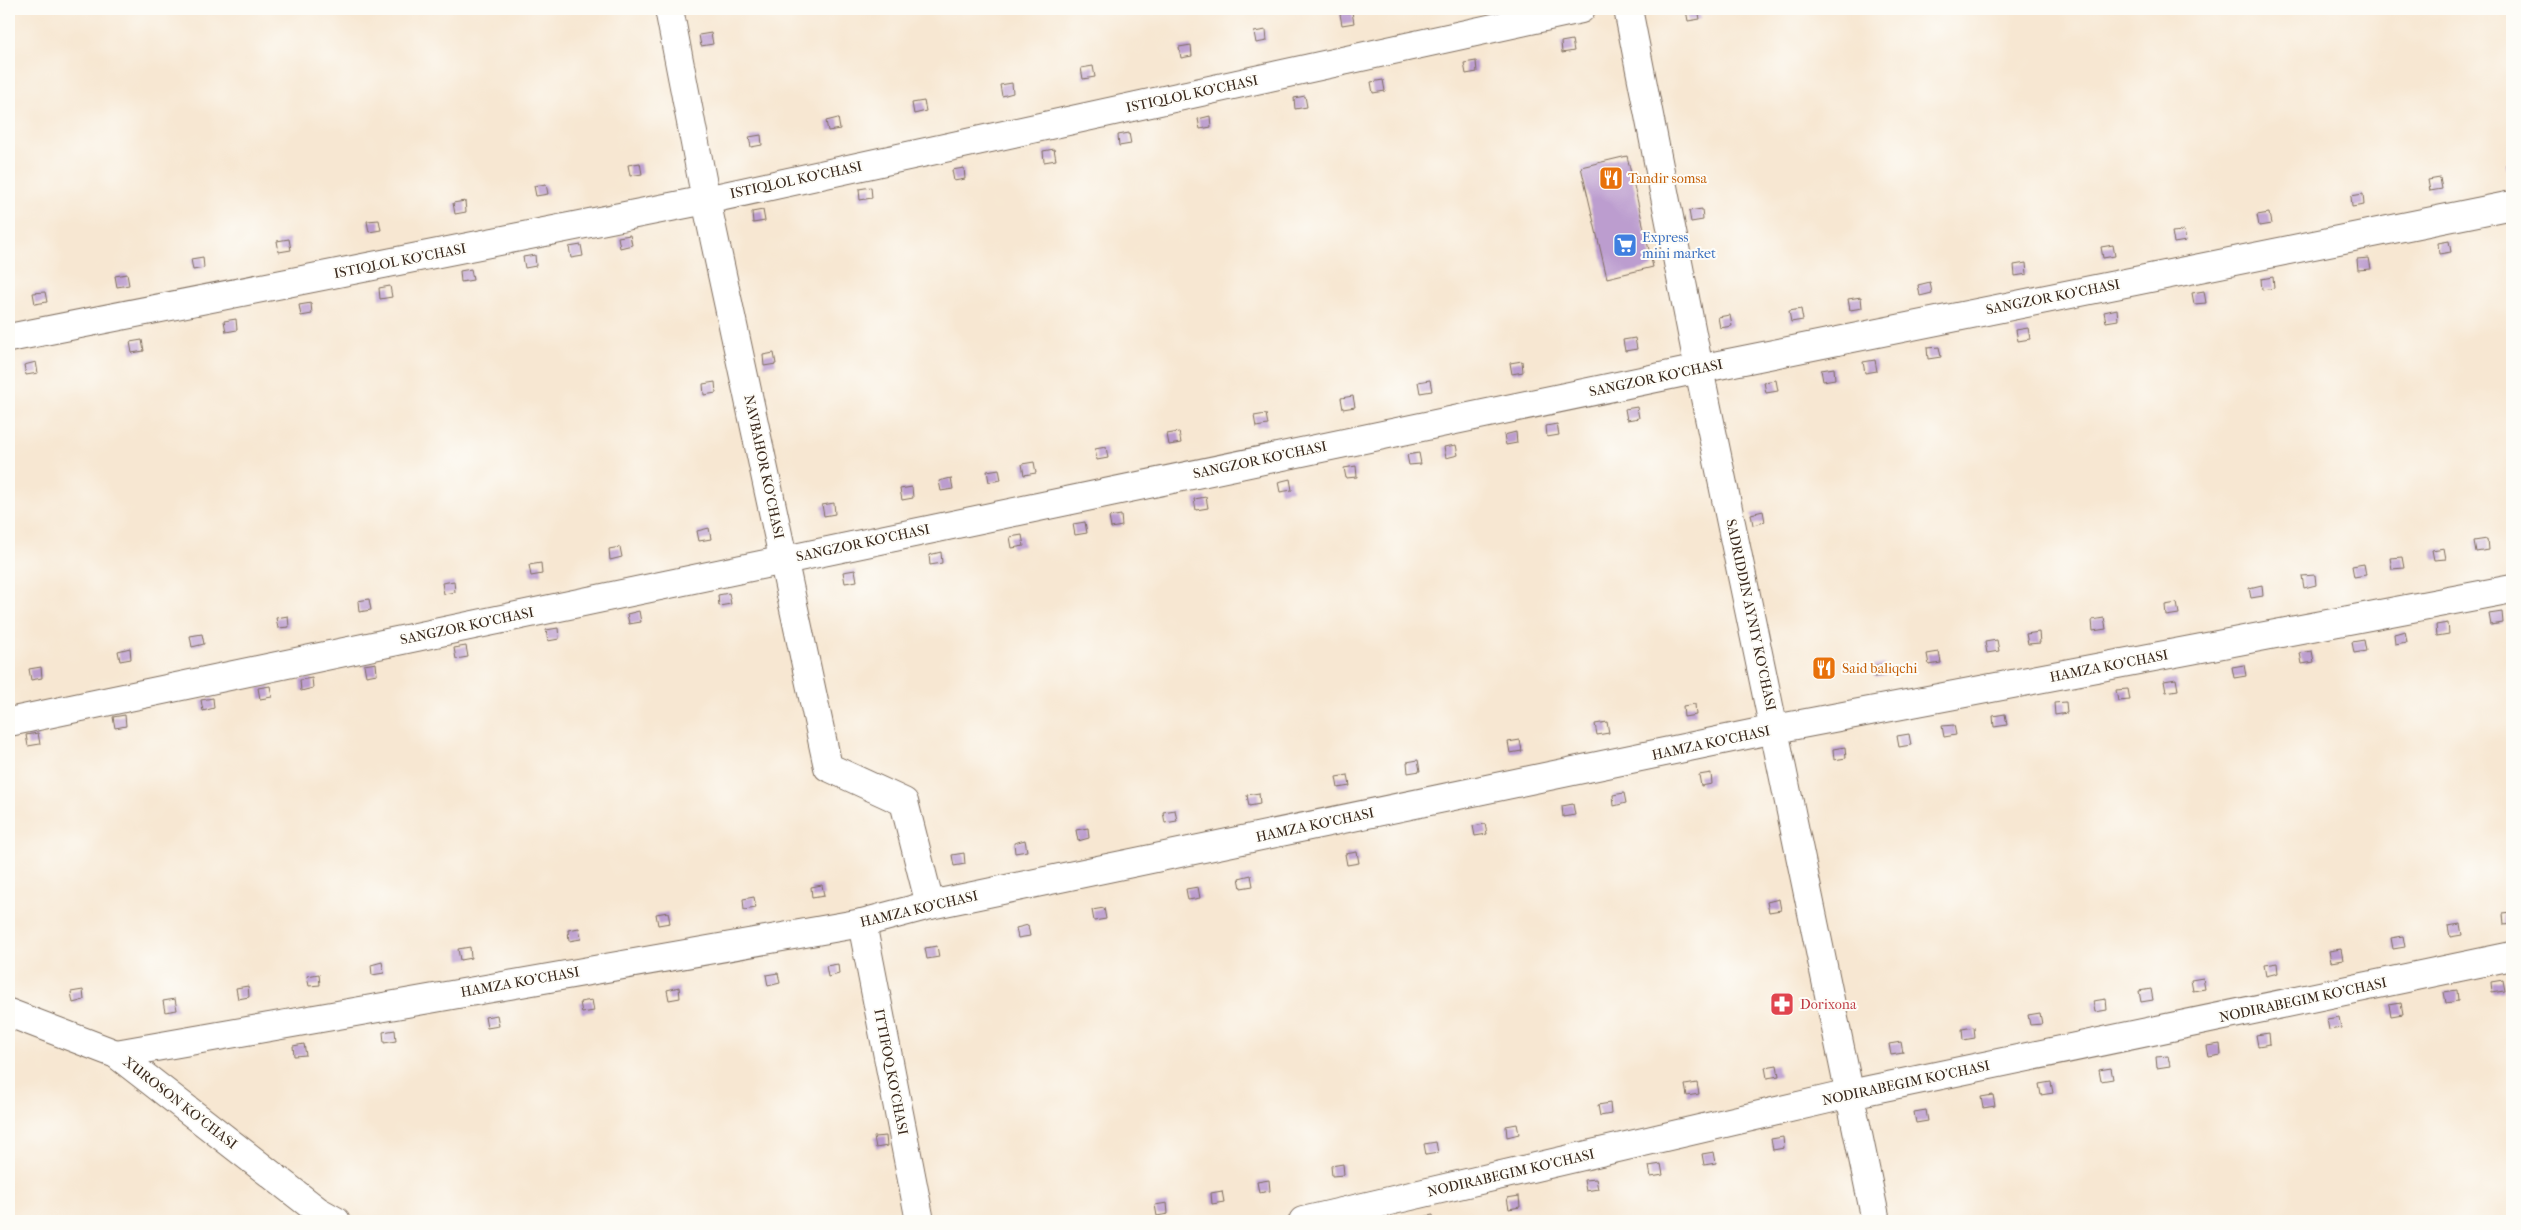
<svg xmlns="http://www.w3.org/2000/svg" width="2521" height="1230" font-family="'IM FELL French Canon',serif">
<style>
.building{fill:#bc9dcf}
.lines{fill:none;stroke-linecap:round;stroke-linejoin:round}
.minor-casing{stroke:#7d6c5d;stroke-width:30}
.minor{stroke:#fff;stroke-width:28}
.labels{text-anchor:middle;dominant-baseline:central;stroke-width:4;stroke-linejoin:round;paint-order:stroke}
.street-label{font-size:14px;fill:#3b2a1e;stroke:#fdfcf7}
.food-label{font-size:14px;fill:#c56008;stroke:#fdfcf7;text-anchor:start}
.shop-label{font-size:14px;fill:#366cbe;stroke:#fdfcf7;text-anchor:start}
.health-label{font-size:14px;fill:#be3a42;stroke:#fdfcf7;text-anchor:start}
</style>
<rect width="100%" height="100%" fill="#fdfcf7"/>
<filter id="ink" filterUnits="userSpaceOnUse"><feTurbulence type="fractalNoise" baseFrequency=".02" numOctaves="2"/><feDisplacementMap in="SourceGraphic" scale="10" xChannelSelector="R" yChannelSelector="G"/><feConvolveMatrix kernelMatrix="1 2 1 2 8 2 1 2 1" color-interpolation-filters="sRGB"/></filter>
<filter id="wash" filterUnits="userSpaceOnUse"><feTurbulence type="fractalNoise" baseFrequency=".0096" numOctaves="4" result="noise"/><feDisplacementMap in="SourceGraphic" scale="20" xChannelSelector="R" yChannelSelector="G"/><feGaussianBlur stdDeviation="1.12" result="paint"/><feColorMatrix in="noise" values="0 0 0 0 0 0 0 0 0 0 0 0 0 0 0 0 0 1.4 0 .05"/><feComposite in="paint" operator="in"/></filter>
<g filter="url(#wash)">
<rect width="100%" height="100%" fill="#f7e7d2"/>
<g id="blocks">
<g class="building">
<path d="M1698,9L1700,19L1688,21L1686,10Z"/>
<path d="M1352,12L1354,23L1342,25L1340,14Z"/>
<path d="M1266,30L1267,41L1256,43L1254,32Z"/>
<path d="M711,33L713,44L701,46L699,35Z"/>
<path d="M1572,40L1574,51L1562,53L1561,42Z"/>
<path d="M1191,45L1192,56L1181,58L1179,47Z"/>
<path d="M1476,61L1477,72L1466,74L1464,63Z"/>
<path d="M1093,66L1095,77L1083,79L1081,68Z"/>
<path d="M1383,80L1385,91L1373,93L1371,82Z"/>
<path d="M1012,83L1013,93L1002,96L1000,85Z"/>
<path d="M1305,96L1307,107L1295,109L1294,98Z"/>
<path d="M924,101L926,111L914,114L912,103Z"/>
<path d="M1210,116L1211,127L1200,129L1198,119Z"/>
<path d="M838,118L840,129L828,131L826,121Z"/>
<path d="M1129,133L1131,144L1119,146L1118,135Z"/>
<path d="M761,135L762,145L751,147L749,137Z"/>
<path d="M1054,149L1056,160L1044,162L1043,151Z"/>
<path d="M1627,156L1653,267L1607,278L1581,167Z"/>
<path d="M640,163L642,174L630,176L628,165Z"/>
<path d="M2512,163V174L2508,175L2506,164Z"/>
<path d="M964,168L965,179L954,181L952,170Z"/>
<path d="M2440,178L2442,189L2430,191L2428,180Z"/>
<path d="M546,184L548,194L536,196L534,186Z"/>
<path d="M871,187L872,198L860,200L859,189Z"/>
<path d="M2363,194L2364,205L2352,207L2351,196Z"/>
<path d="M465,201L466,212L455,214L453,203Z"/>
<path d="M1702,209L1703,220L1691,222L1689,211Z"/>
<path d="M763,210L765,221L753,223L752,212Z"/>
<path d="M2269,213L2271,224L2259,226L2257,215Z"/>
<path d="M379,220L381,230L369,232L367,221Z"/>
<path d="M2184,231L2186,241L2174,243L2172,232Z"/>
<path d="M630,235L632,245L620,248L618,237Z"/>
<path d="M289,239L291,250L279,252L277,241Z"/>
<path d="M2449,241L2451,252L2439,254L2438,243Z"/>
<path d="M581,245L583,256L571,258L569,247Z"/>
<path d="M2113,245L2115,256L2103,258L2101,247Z"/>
<path d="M535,255L536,266L525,268L523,257Z"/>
<path d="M203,257L204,268L193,270L191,259Z"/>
<path d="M2369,258L2371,269L2358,270L2357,259Z"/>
<path d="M2026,263L2027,274L2015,276L2014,265Z"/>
<path d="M471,269L473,280L461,282L460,271Z"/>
<path d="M127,274L129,285L117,287L115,276Z"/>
<path d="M2273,277L2274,288L2262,290L2261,279Z"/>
<path d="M1930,282L1932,293L1920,296L1918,285Z"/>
<path d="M390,286L392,297L380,299L379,288Z"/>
<path d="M2204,291L2206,303L2194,304L2192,293Z"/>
<path d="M45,292L47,302L35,304L33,293Z"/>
<path d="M1861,297L1862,308L1850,310L1848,299Z"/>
<path d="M311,303L312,314L301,316L299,305Z"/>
<path d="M1801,309L1803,320L1791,322L1789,311Z"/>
<path d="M2117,309L2118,320L2106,322L2104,312Z"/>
<path d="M1730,315L1732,326L1720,328L1718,317Z"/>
<path d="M236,319L237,330L226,332L224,321Z"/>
<path d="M2028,328L2030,339L2018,341L2016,330Z"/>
<path d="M1635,338L1637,349L1625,351L1623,340Z"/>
<path d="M142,340L144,351L132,353L130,342Z"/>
<path d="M1939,347L1941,357L1928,359L1927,348Z"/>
<path d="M774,353L776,364L764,366L763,355Z"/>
<path d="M1875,360L1877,371L1865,373L1863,362Z"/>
<path d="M1522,361L1523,372L1512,374L1510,363Z"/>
<path d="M36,362L38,373L26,375L24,365Z"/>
<path d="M1834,368L1835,379L1823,381L1821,370Z"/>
<path d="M1430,380L1432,391L1420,393L1418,382Z"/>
<path d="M1776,380L1778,391L1766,393L1764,382Z"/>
<path d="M715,382L716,393L704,395L703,384Z"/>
<path d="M1353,396L1355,407L1343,409L1341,398Z"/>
<path d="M1637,407L1639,418L1627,420L1625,409Z"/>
<path d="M1266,414L1268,425L1256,427L1254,416Z"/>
<path d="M1557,424L1559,435L1547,437L1546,426Z"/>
<path d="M1179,432L1181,443L1169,445L1167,434Z"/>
<path d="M1516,432L1517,443L1506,445L1504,435Z"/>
<path d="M1456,445L1458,455L1446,458L1444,447Z"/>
<path d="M1106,447L1108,458L1097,460L1095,449Z"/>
<path d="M1419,453L1421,464L1409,465L1407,455Z"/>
<path d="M1034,462L1036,473L1024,475L1022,464Z"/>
<path d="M1356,466L1357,477L1346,478L1344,468Z"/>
<path d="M999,469L1001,480L989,482L987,471Z"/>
<path d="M951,478L953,489L941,491L939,481Z"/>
<path d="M1290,479L1292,490L1280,492L1278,482Z"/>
<path d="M912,487L913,498L902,500L900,489Z"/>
<path d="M1206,497L1208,508L1196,510L1194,499Z"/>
<path d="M834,503L835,514L824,516L822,505Z"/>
<path d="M1763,511L1765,522L1753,525L1751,514Z"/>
<path d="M1121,515L1122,526L1111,528L1109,517Z"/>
<path d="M1085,522L1087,533L1075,535L1073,524Z"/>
<path d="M709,528L711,539L699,541L697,531Z"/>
<path d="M1022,535L1024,546L1012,548L1010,537Z"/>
<path d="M2487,539L2488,550L2476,552L2474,541Z"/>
<path d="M620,547L622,557L610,560L609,549Z"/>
<path d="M2444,548L2446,559L2434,560L2432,550Z"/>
<path d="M941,552L942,563L930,565L929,555Z"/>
<path d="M2402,557L2404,568L2392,569L2390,558Z"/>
<path d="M541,563L542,574L531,576L529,565Z"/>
<path d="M2364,564L2366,575L2354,577L2352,566Z"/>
<path d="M855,570L857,581L845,583L843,572Z"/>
<path d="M2315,575L2316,585L2304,588L2302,576Z"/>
<path d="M454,581L455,592L444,594L442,583Z"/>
<path d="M2262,585L2263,596L2251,598L2249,588Z"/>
<path d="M729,593L731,604L719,606L718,595Z"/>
<path d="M369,599L371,610L359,612L358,601Z"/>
<path d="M2177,603L2179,614L2166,616L2165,605Z"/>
<path d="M639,611L641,622L629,624L627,614Z"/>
<path d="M2502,612L2503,623L2491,625L2489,614Z"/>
<path d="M288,616L289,627L278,628L276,618Z"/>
<path d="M2104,618L2106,629L2093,631L2092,620Z"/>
<path d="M2448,623L2449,634L2437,636L2436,625Z"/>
<path d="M558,628L559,639L548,641L546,630Z"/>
<path d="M2405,631L2407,642L2395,644L2394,634Z"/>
<path d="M2039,632L2040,643L2028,644L2026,634Z"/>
<path d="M202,634L204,644L192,647L190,636Z"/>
<path d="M1997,640L1999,651L1987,653L1985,642Z"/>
<path d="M2364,640L2366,651L2354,653L2352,642Z"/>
<path d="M466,646L468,657L456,659L454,648Z"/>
<path d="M130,648L131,659L120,661L118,651Z"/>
<path d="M2312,651L2314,662L2302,664L2300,653Z"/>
<path d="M1939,652L1941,663L1929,665L1927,654Z"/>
<path d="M376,663L377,674L366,676L364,665Z"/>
<path d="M1884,664L1886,675L1874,677L1872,666Z"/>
<path d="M2244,665L2246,676L2234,678L2232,667Z"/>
<path d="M41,667L42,678L31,680L29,669Z"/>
<path d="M312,678L313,688L301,691L300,680Z"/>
<path d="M2176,679L2178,690L2166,692L2164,681Z"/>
<path d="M270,686L272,697L260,699L258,688Z"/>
<path d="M2128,689L2130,700L2118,701L2116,690Z"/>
<path d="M213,698L214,708L203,711L201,700Z"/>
<path d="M2066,702L2067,713L2055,715L2054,703Z"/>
<path d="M1695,704L1696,715L1684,717L1683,706Z"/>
<path d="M2005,714L2007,725L1994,727L1993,716Z"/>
<path d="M125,715L126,726L115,728L113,717Z"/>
<path d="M1607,722L1609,733L1597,735L1595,724Z"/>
<path d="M1954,725L1956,735L1944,737L1942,726Z"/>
<path d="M38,733L40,744L28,746L26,735Z"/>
<path d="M1909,734L1911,745L1899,747L1897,736Z"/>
<path d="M1520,740L1522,751L1510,753L1508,742Z"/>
<path d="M1845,747L1846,758L1834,760L1833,749Z"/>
<path d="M1418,760L1420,771L1408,773L1407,762Z"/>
<path d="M1711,773L1712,784L1701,786L1699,775Z"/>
<path d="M1348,775L1350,786L1338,788L1336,777Z"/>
<path d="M1259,793L1260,804L1249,806L1247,795Z"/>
<path d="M1624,793L1626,803L1614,806L1613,795Z"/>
<path d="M1573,804L1575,815L1563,817L1562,806Z"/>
<path d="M1175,810L1177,821L1165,823L1163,812Z"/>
<path d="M1485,824L1487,834L1475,836L1473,826Z"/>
<path d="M1088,828L1089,838L1078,841L1076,830Z"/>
<path d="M1025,840L1027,851L1015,853L1014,843Z"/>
<path d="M1357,852L1359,863L1347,865L1345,854Z"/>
<path d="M964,853L965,864L954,866L952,855Z"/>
<path d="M1251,875L1253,886L1241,888L1239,878Z"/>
<path d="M822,885L824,896L812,898L811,887Z"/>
<path d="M1198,887L1200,898L1188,900L1186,889Z"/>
<path d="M754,897L756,908L744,910L743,899Z"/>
<path d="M1779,899L1781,910L1769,912L1767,902Z"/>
<path d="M1104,908L1106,919L1094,921L1092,910Z"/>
<path d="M668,912L670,923L658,925L656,914Z"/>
<path d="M2512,913V924L2504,925L2503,914Z"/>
<path d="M2460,924L2462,935L2450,937L2448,926Z"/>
<path d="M1028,925L1030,936L1018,938L1016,928Z"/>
<path d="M579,928L581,939L569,941L568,930Z"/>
<path d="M2403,936L2405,947L2393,949L2391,938Z"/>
<path d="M937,946L939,957L927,959L925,948Z"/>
<path d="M470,947L471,958L460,960L458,949Z"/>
<path d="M2341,949L2343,960L2331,962L2329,951Z"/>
<path d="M382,962L384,973L372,975L371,965Z"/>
<path d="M2277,963L2278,973L2266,976L2264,965Z"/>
<path d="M838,964L839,974L828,977L826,966Z"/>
<path d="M778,973L780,983L768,986L766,975Z"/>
<path d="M319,974L320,985L309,986L307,976Z"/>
<path d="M2203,978L2205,989L2193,991L2191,980Z"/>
<path d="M2503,980L2505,991L2492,993L2491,982Z"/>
<path d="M248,986L249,997L238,999L236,988Z"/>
<path d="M679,987L680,998L669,1000L667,990Z"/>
<path d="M2151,989L2153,1000L2141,1002L2139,991Z"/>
<path d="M83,990L84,1000L73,1003L71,992Z"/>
<path d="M2457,990L2458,1001L2446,1003L2444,992Z"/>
<path d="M175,999L177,1010L165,1012L163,1001Z"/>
<path d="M2106,999L2107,1010L2095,1012L2093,1001Z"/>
<path d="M592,1000L594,1011L582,1013L580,1002Z"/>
<path d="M2401,1003L2403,1014L2391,1016L2389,1005Z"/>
<path d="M2040,1013L2042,1024L2030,1025L2028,1015Z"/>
<path d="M497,1015L499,1026L487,1028L485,1017Z"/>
<path d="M2339,1017L2341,1028L2329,1030L2327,1019Z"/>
<path d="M1974,1027L1975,1038L1963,1040L1962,1029Z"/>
<path d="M395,1030L396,1041L384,1043L383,1032Z"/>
<path d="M2269,1033L2270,1044L2258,1046L2256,1035Z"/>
<path d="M1901,1042L1903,1053L1891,1055L1889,1044Z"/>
<path d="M304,1044L306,1055L294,1056L293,1046Z"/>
<path d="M2220,1044L2221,1055L2209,1057L2207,1046Z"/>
<path d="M2168,1056L2170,1066L2157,1068L2156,1057Z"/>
<path d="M1777,1065L1779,1076L1767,1078L1765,1067Z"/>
<path d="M2111,1068L2113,1079L2101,1081L2099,1070Z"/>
<path d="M2051,1082L2053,1093L2041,1095L2039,1084Z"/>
<path d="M1697,1083L1699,1094L1687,1096L1685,1085Z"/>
<path d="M1993,1095L1995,1106L1983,1108L1981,1097Z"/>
<path d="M1610,1103L1611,1114L1600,1116L1598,1105Z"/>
<path d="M1926,1110L1928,1121L1916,1123L1914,1112Z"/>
<path d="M1517,1124L1519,1134L1507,1137L1506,1126Z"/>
<path d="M886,1136L887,1146L876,1148L874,1137Z"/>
<path d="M1783,1137L1784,1148L1773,1150L1771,1139Z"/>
<path d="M1436,1142L1438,1153L1426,1155L1424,1144Z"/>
<path d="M1714,1152L1716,1163L1704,1165L1702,1154Z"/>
<path d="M1343,1164L1344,1175L1332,1176L1331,1166Z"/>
<path d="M1661,1164L1663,1175L1651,1177L1649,1166Z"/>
<path d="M1596,1179L1598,1189L1586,1191L1584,1180Z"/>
<path d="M1269,1180L1270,1191L1259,1193L1257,1182Z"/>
<path d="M1222,1191L1224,1202L1212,1204L1211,1193Z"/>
<path d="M1519,1196L1520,1207L1509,1209L1507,1198Z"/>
<path d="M1167,1203L1168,1214L1157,1216L1155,1205Z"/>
<path d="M1433,1215L1434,1221H1422V1217Z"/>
</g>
</g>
</g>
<g filter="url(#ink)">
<use href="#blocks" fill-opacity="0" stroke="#7d6c5d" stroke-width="1"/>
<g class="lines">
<g class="minor-casing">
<g id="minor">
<path d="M669,9L706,200L828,767L904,802L930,905"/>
<path d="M1628,9L1699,369L1876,1221"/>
<path d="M9,338L706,200L1581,9"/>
<path d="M9,722L1699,369L2512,205"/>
<path d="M862,923L920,1221"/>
<path d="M9,1013L116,1054L318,1211L336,1221"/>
<path d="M116,1054L862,923L930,905L1775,729L2512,589"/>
<path d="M1303,1221L1850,1094L2512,956"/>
</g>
</g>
<use href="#minor" class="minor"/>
</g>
</g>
<defs>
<g id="restaurant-square" transform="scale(1.25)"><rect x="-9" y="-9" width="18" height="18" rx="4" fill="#e8710a" stroke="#fdfcf7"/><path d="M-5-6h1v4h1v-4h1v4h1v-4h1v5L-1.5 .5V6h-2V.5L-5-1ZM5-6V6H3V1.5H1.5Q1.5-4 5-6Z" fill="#fff"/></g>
<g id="supermarket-square" transform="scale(1.25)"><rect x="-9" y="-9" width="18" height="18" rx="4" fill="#3f7fe0" stroke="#fdfcf7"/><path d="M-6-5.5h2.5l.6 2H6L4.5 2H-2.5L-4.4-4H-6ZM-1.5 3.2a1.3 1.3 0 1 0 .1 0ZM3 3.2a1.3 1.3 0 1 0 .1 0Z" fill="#fff"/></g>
<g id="pharmacy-square" transform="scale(1.25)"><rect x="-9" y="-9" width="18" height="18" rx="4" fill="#e0444e" stroke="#fdfcf7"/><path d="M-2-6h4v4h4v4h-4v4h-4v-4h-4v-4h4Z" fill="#fff"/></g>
</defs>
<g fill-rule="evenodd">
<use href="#restaurant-square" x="1611" y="178"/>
<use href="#supermarket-square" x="1625" y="245"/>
<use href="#restaurant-square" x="1824" y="668"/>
<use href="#pharmacy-square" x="1782" y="1004"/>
</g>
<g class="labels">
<g class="street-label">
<text transform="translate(1192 94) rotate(-12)">ISTIQLOL KO'CHASI</text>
<text transform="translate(796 180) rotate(-12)">ISTIQLOL KO'CHASI</text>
<text transform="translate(400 261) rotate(-11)">ISTIQLOL KO'CHASI</text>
<text transform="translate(2053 297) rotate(-11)">SANGZOR KO'CHASI</text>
<text transform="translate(1656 378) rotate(-12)">SANGZOR KO'CHASI</text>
<text transform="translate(1260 460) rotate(-12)">SANGZOR KO'CHASI</text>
<text transform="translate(764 467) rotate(78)">NAVBAHOR KO'CHASI</text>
<text transform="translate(863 543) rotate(-12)">SANGZOR KO'CHASI</text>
<text transform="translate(1751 615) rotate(78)">SADRIDDIN AYNIY KO'CHASI</text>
<text transform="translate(467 626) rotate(-12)">SANGZOR KO'CHASI</text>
<text transform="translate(2109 666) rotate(-11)">HAMZA KO'CHASI</text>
<text transform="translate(1711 743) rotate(-12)">HAMZA KO'CHASI</text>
<text transform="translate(1315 825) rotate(-12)">HAMZA KO'CHASI</text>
<text transform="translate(919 909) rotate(-13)">HAMZA KO'CHASI</text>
<text transform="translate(520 982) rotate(-10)">HAMZA KO'CHASI</text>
<text transform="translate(2303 1000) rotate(-12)">NODIRABEGIM KO'CHASI</text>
<text transform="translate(891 1072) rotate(79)">ITTIFOQ KO'CHASI</text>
<text transform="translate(1906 1083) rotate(-12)">NODIRABEGIM KO'CHASI</text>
<text transform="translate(180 1103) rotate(38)">XUROSON KO'CHASI</text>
<text transform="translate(1511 1173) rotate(-13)">NODIRABEGIM KO'CHASI</text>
</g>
<g class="food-label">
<text x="1628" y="178">Tandir somsa</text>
<text x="1842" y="668">Said baliqchi</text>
</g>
<g class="shop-label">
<text x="1642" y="237">Express<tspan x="1642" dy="16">mini market</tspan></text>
</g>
<g class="health-label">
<text x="1800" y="1004">Dorixona</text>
</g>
</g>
<rect width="2521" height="1230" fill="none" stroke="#fdfcf7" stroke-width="30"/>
</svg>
